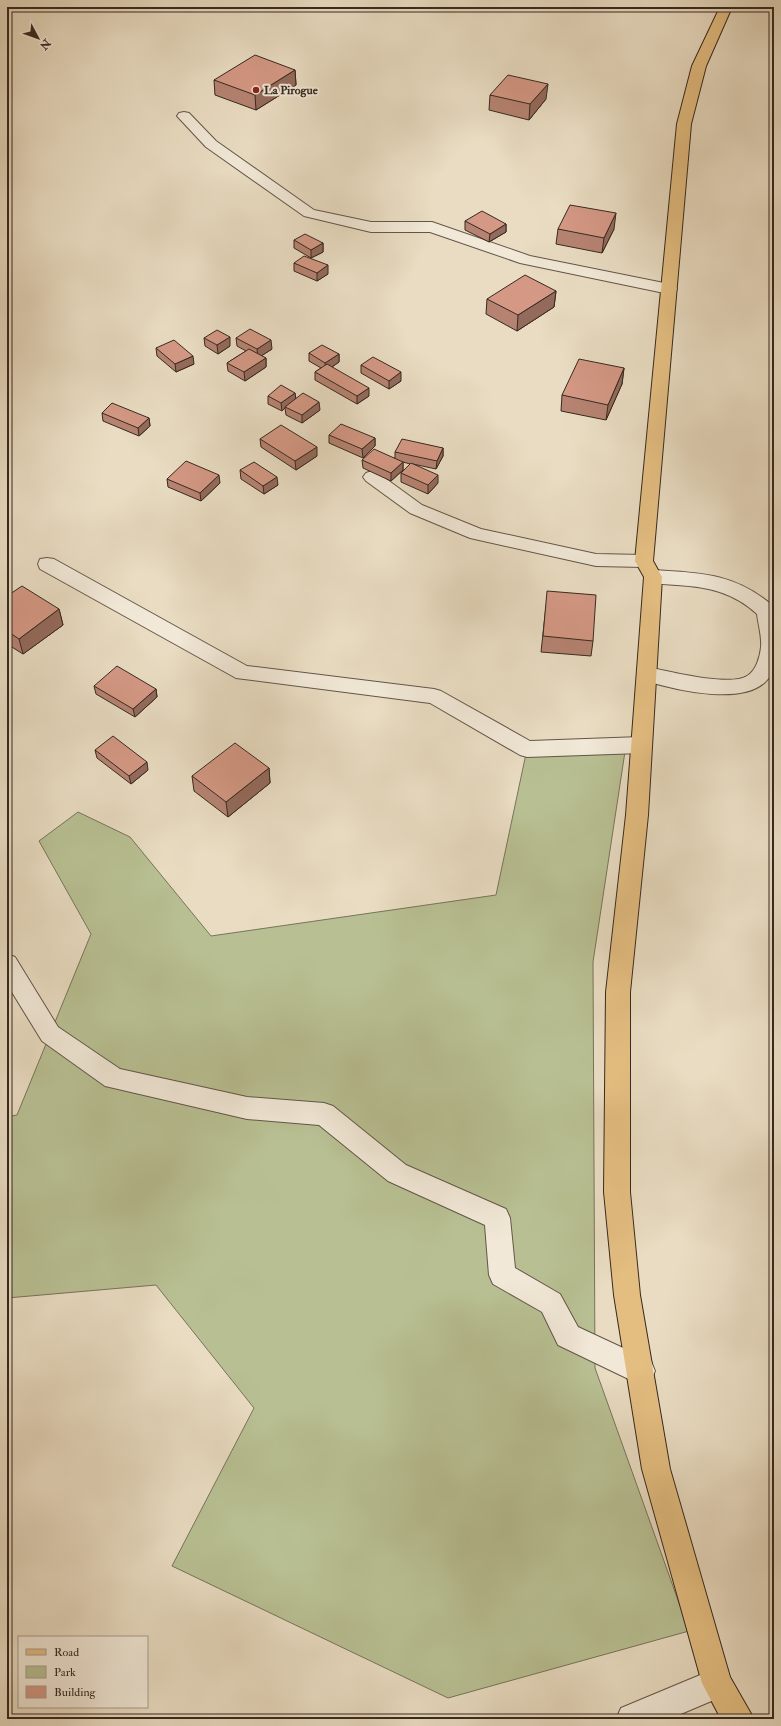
<svg xmlns="http://www.w3.org/2000/svg" width="781" height="1726" font-family="'IM FELL Double Pica',serif">
<style>
.green{fill:#b8c093;stroke:#77745a}
.lines{fill:none;stroke-linecap:round;stroke-linejoin:round}
.minor-casing{stroke:#635648;stroke-width:2}
.major-casing{stroke:#362920;stroke-width:2}
.minor{fill:#f1e8d7;fill-rule:evenodd}
.major{fill:#e4be81;fill-rule:evenodd}
.wall{fill:#b68372;stroke:#362920}
.shaded-wall{fill:#946a5c;stroke:#362920}
.building{fill:#d49884;stroke:#362920}
.poi-dot{fill:#8f2418;stroke:#f1e8d7;stroke-width:1.5}
.labels{text-anchor:middle;dominant-baseline:central;stroke-width:4;stroke-linejoin:round;paint-order:stroke}
.far-poi-label{font-size:12px;font-weight:bold;fill:#362920;stroke:#f1e8d7;text-anchor:start}
</style>
<rect width="100%" height="100%" fill="#e9dcc2"/>
<filter id="stains"><feTurbulence type="fractalNoise" baseFrequency=".005" numOctaves="4"/><feColorMatrix values="0 0 0 0 .2 0 0 0 0 .09 0 0 0 0 .02 0 0 0 .5 -.17"/></filter>
<radialGradient id="worn" r=".72"><stop offset=".6" stop-color="#630" stop-opacity="0"/><stop offset="1" stop-color="#630" stop-opacity=".3"/></radialGradient>
<path class="green" d="M626,745L593,962L595,1368L689,1631L448,1698L172,1566L254,1408L156,1285L7,1298V1117L17,1115L91,934L39,841L78,812L130,837L211,936L496,895L527,749Z"/>
<g class="lines">
<g class="minor-casing">
<g id="minor">
<path d="M184,112L189,113L216,141L314,210L371,222H432L530,256L669,284L675,286L677,289L675,292L669,294L520,263L430,232H371L304,216L206,147L177,116L179,113Z"/>
<path d="M372,471L378,473L422,505L481,529L596,554L644,555L651,556L653,561L651,566L644,567L596,566L470,538L410,513L366,481L363,477L366,473Z"/>
<path d="M47,558L54,559L247,666L434,689L441,691L530,741L641,737L648,739L651,745L648,751L641,753L527,757L520,755L430,703L236,678L40,569L38,564L40,559Z"/>
<path d="M653,570C701,573 735,573 773,606C777,617 774,634 774,646C774,653 776,664 773,670C758,712 671,689 640,679L637,674L640,669L647,667C668,671 729,687 747,676C756,671 760,657 761,647C762,636 758,624 757,614C733,592 708,587 677,585C667,584 656,584 646,582L644,577L646,572Z"/>
<path d="M7,954L15,957L58,1027L120,1069L247,1097L324,1103L333,1106L406,1165L506,1209L510,1218L515,1268L560,1294L578,1327L651,1361L655,1371L651,1381L641,1385L558,1345L542,1312L493,1284L489,1275L485,1225L388,1181L319,1125L247,1119L105,1086L42,1041L7,984Z"/>
<path d="M717,1668L728,1672L732,1683L728,1694L669,1719H616L621,1708Z"/>
</g>
</g>
<g class="major-casing">
<path id="major" d="M720,7H732L706,66L691,124L653,561L662,577L648,815L630,992V1192L640,1295L670,1469L730,1677L754,1719H721L702,1683L642,1469L614,1295L604,1192L606,992L626,815L644,577L635,561L677,124L692,66Z"/>
</g>
<use href="#minor" class="minor"/>
<use href="#major" class="major"/>
</g>
<g class="wall">
<path d="M295,70L296,85L256,110L215,95L214,80Z"/>
<path d="M490,95L546,99L529,120L489,110Z"/>
<path d="M465,221L506,224V232L489,242L465,230Z"/>
<path d="M558,229H614L602,253L556,244Z"/>
<path d="M294,240L323,243V252L311,258L294,248Z"/>
<path d="M294,263L328,274L317,281L294,271Z"/>
<path d="M556,291L554,307L517,331L486,314L487,299Z"/>
<path d="M204,338L230,346L218,354L205,346Z"/>
<path d="M236,338L272,349L261,356L266,358V367L245,381L228,371L227,363L246,351L237,346Z"/>
<path d="M156,348L194,364L176,372L157,356Z"/>
<path d="M309,353L339,354V362L332,367L369,396L357,404L315,380V372L321,368L309,361Z"/>
<path d="M361,365L401,381L389,389L361,373Z"/>
<path d="M624,368L622,384L606,420L561,411L562,395Z"/>
<path d="M295,393L296,399L320,410L302,423L286,415L285,408L282,411L268,404V396Z"/>
<path d="M102,413L149,418L150,426L139,436L103,421Z"/>
<path d="M329,435L375,438V446L363,458L329,443Z"/>
<path d="M260,439L317,456L296,470L261,447Z"/>
<path d="M443,448V456L436,469L413,464L438,483L428,494L401,482V473L410,464L403,462V470L391,481L363,468L362,460L395,458V452Z"/>
<path d="M240,470L278,485L264,494L241,479Z"/>
<path d="M167,479L220,483L201,501L168,487Z"/>
<path d="M7,596L59,609L63,625L23,654L7,644Z"/>
<path d="M546,606L593,641L591,656L541,652Z"/>
<path d="M94,686L156,689L157,697L135,717L96,694Z"/>
<path d="M95,750L148,770L131,784L97,758Z"/>
<path d="M269,768L270,783L228,817L194,791L192,776Z"/>
</g>
<g class="shaded-wall">
<path d="M295,70L296,85L256,110L255,95Z"/>
<path d="M548,84L546,99L529,120L530,104Z"/>
<path d="M616,213L614,229L602,253L604,238Z"/>
<path d="M506,224V232L489,242L490,234Z"/>
<path d="M323,243V252L311,258V250Z"/>
<path d="M328,265V274L317,281V273Z"/>
<path d="M556,291L554,307L517,331L518,315Z"/>
<path d="M230,337V346L218,354L217,345Z"/>
<path d="M271,340L272,349L258,358L257,349Z"/>
<path d="M339,354V362L326,371L325,363Z"/>
<path d="M193,356L194,364L176,372L175,364Z"/>
<path d="M266,358V367L245,381L244,372Z"/>
<path d="M624,368L622,384L606,420L608,405Z"/>
<path d="M401,372V381L389,389V381Z"/>
<path d="M369,388V396L357,404V396Z"/>
<path d="M295,393L296,401L285,407V408L282,411L281,403Z"/>
<path d="M319,402L320,410L302,423V415Z"/>
<path d="M149,418L150,426L139,436L138,428Z"/>
<path d="M375,438V446L363,458L362,449Z"/>
<path d="M317,447V456L296,470L295,461Z"/>
<path d="M443,448V456L436,469L437,461Z"/>
<path d="M403,462V470L391,481V473Z"/>
<path d="M219,475L220,483L201,501L200,493Z"/>
<path d="M438,475V483L428,494V485Z"/>
<path d="M277,477L278,485L264,494L263,486Z"/>
<path d="M59,609L63,625L23,654L19,639Z"/>
<path d="M156,689L157,697L135,717L133,709Z"/>
<path d="M147,762L148,770L131,784L129,776Z"/>
<path d="M269,768L270,783L228,817L226,802Z"/>
</g>
<g class="building">
<path d="M255,55L295,70L255,95L214,80Z"/>
<path d="M508,75L548,84L530,104L490,95Z"/>
<path d="M570,205L616,213L604,238L558,229Z"/>
<path d="M482,211L506,224L490,234L465,221Z"/>
<path d="M305,234L323,243L311,250L294,240Z"/>
<path d="M304,256L328,265L317,273L294,263Z"/>
<path d="M525,275L556,291L518,315L487,299Z"/>
<path d="M250,329L271,340L257,349L236,338Z"/>
<path d="M217,330L230,337L217,345L204,338Z"/>
<path d="M174,340L193,356L175,364L156,348Z"/>
<path d="M322,345L339,354L325,363L309,353Z"/>
<path d="M249,349L266,358L244,372L227,363Z"/>
<path d="M373,357L401,372L389,381L361,365Z"/>
<path d="M579,359L624,368L608,405L562,395Z"/>
<path d="M327,364L369,388L357,396L315,372Z"/>
<path d="M281,385L295,393L281,403L268,396Z"/>
<path d="M303,393L319,402L302,415L285,407Z"/>
<path d="M112,403L149,418L138,428L102,413Z"/>
<path d="M341,424L375,438L362,449L329,435Z"/>
<path d="M281,425L317,447L295,461L260,439Z"/>
<path d="M402,439L443,448L437,461L395,452Z"/>
<path d="M374,449L403,462L391,473L362,460Z"/>
<path d="M186,461L219,475L200,493L167,479Z"/>
<path d="M254,462L277,477L263,486L240,470Z"/>
<path d="M411,463L438,475L428,485L401,473Z"/>
<path d="M22,586L59,609L19,639L7,631V596Z"/>
<path d="M547,591L596,595L593,641L543,636Z"/>
<path d="M117,666L156,689L133,709L94,686Z"/>
<path d="M113,736L147,762L129,776L95,750Z"/>
<path d="M235,743L269,768L226,802L192,776Z"/>
</g>
<circle class="poi-dot" cx="256" cy="90" r="4"/>
<g class="labels">
<g class="far-poi-label">
<text x="264" y="90">La Pirogue</text>
</g>
</g>
<rect width="781" height="1726" fill="none" stroke="#e9dcc2" stroke-width="24"/>
<rect x="8" y="8" width="765" height="1710" fill="none" stroke="#362920" stroke-width="2"/>
<rect x="12" y="12" width="757" height="1702" fill="none" stroke="#362920"/>
<rect x="18" y="1636" width="130" height="72" fill="#f1e8d7" stroke="#a69c8e"/>
<rect x="26" y="1649" width="20" height="6" fill="#e4be81" stroke="#a69c8e"/>
<text x="54" y="1656" font-size="12" fill="#362920">Road</text>
<rect x="26" y="1666" width="20" height="12" fill="#b8c093" stroke="#a69c8e"/>
<text x="54" y="1676" font-size="12" fill="#362920">Park</text>
<rect x="26" y="1686" width="20" height="12" fill="#d49884" stroke="#a69c8e"/>
<text x="54" y="1696" font-size="12" fill="#362920">Building</text>
<g transform="translate(38 38) rotate(131)" stroke="#f1e8d7" stroke-width="3" paint-order="stroke">
<path d="M0-3L7 15L0 10L-7 15Z" fill="#362920"/>
<text y="-6" font-size="11" font-weight="bold" text-anchor="middle" fill="#362920">N</text>
</g>
<rect width="100%" height="100%" filter="url(#stains)"/>
<rect width="100%" height="100%" fill="url(#worn)"/>
</svg>
